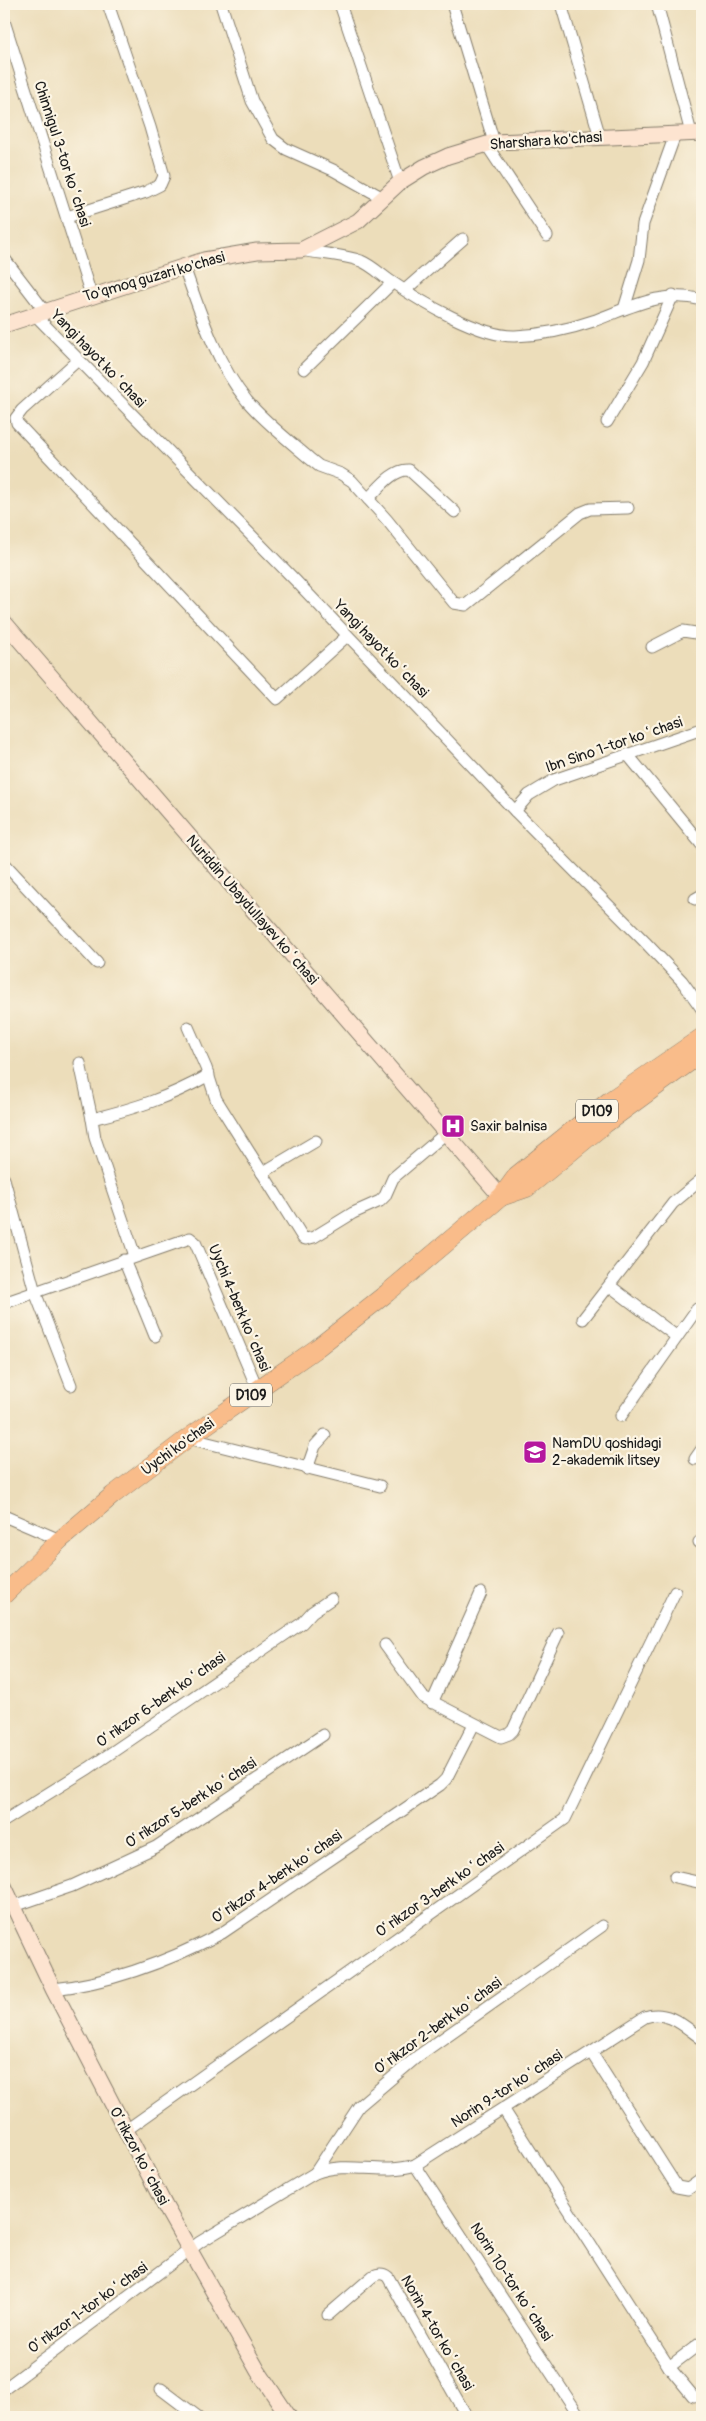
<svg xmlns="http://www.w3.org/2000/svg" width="706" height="2421" font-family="Pangolin,sans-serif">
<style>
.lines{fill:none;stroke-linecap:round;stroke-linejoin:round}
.street-casing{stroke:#847c6b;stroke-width:13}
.secondary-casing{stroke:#847c6b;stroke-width:17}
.primary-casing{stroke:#847c6b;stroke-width:19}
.street{stroke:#fff;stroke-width:11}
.secondary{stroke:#fde4d0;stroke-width:15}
.primary{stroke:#f9bc8a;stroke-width:18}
.labels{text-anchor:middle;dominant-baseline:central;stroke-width:4.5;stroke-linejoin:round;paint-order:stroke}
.shield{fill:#fcf5e5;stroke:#5f5d58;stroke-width:1}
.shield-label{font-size:14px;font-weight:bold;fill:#1c1c1c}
.street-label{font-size:15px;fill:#1c1c1c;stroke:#fcf5e5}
.poi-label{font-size:15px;fill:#1c1c1c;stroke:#fcf5e5;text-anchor:start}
</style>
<rect width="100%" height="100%" fill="#fcf5e5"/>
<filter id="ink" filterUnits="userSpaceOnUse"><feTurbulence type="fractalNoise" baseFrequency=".02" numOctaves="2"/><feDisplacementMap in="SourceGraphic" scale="10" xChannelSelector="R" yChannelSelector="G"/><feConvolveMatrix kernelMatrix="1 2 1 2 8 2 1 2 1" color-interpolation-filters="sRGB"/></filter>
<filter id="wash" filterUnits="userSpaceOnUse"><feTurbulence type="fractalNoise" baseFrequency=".0096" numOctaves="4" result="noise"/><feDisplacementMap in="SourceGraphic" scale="20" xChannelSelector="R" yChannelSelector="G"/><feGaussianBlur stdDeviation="1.12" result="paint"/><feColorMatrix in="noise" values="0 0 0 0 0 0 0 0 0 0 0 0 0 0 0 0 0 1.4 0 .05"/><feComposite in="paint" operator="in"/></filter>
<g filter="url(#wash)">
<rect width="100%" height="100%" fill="#ecddba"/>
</g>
<g filter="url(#ink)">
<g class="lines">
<g class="street-casing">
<g id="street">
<path d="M221,4L252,101L273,139L286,149L333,170L383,198"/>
<path d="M340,4L400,182"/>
<path d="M452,4L494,142"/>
<path d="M561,4L600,137"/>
<path d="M657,4L691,133"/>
<path d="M4,21L91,295"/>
<path d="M486,144L547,236"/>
<path d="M67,217L146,192L160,185L164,176L150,127L108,4"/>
<path d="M301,250C320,254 343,254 361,261C373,266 382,276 392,282C421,302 481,337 515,336C540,335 570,329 593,321C629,308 664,289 702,300"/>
<path d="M4,258L44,310"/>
<path d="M184,267C200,312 216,363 247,401C265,422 288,440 309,458L319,466L341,474L352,481L387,520L454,603L466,605L580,513L590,509L628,508"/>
<path d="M405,290L463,239"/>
<path d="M624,309L639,260L643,224L675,135"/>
<path d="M34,314L295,580L515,811L645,942L682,981L702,1009"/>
<path d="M78,360L22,410L16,418L17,423L277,699L347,636"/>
<path d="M304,369L392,283"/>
<path d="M607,422L643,362L673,295"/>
<path d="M368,499C379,488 393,469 409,470L455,512"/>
<path d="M652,647L683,631L702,634"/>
<path d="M628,755L702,845"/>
<path d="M515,811L529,795L554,780L702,729"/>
<path d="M4,863L97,963"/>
<path d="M695,899L702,895"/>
<path d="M188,1027L206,1068L216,1099L303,1238L306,1239L314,1237L353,1213L380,1201L385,1196L393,1178L446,1133"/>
<path d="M80,1063L92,1119"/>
<path d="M262,1173L316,1141"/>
<path d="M4,1179L35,1292L71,1385"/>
<path d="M135,1256L95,1138L92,1119C136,1108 168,1098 209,1075"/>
<path d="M124,1260L155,1336"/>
<path d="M610,1286L677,1337"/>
<path d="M4,1303L190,1238L195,1242L258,1390"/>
<path d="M583,1319L673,1203L702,1179"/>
<path d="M621,1416L697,1309"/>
<path d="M188,1438L380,1486"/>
<path d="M695,1459L702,1449"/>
<path d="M307,1469L315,1446L325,1435"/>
<path d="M4,1516L60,1540"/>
<path d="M699,1542L702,1544"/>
<path d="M385,1645L423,1697L501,1737L509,1734L513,1730L558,1633"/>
<path d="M432,1703L481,1593"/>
<path d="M4,1821L89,1768L302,1623L312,1612L331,1599"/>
<path d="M675,1877L702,1883"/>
<path d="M14,1906L72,1886L156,1847L323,1735"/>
<path d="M53,1989C112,1983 169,1961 222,1933L440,1785L446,1779L474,1724"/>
<path d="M591,2052L677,2187L688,2189L702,2179"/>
<path d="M504,2110L669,2367L693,2396"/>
<path d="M125,2131L565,1819L675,1592"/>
<path d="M415,2165L580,2417"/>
<path d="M315,2173L359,2106L418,2056L602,1926"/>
<path d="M328,2315L373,2276C379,2273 383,2273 388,2277L467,2417"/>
<path d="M669,2367L702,2342"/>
<path d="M4,2389L200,2242L315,2173C350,2160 380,2176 415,2165L645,2017C668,2009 685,2027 702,2039"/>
<path d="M161,2389L198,2417"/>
</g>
</g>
<g class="secondary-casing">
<g id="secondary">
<path d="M4,325L204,260L257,251L301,250L358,221L400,182L424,167L448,156L494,142L702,133"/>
<path d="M4,622L501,1197"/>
<path d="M4,1886L53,1989L165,2206L258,2371L289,2417"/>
</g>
</g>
<g class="primary-casing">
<g id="primary">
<path d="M501,1197L527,1188L605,1124L702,1053"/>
<path d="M4,1595L60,1540L113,1495L188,1438L317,1348L387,1293L501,1197L517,1175L609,1101L702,1037"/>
</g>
</g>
<use href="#street" class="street"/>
<use href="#secondary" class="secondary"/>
<use href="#primary" class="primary"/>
</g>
</g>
<defs>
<g id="hospital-square" transform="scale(1.25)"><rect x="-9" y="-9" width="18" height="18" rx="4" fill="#b5179e" stroke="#fcf5e5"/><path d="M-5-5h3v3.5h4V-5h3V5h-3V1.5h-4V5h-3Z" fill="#fff"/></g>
<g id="university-square" transform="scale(1.25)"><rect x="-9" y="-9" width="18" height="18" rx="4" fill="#b5179e" stroke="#fcf5e5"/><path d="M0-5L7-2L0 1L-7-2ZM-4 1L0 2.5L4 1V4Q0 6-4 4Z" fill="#fff"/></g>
</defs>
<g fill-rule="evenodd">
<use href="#hospital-square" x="453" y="1126"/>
<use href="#university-square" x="535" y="1452"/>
</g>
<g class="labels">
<g class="shield">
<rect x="576" y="1099.5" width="42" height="23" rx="4"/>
<rect x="230" y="1383.5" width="42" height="23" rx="4"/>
</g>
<g class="shield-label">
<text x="597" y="1111">D109</text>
<text x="251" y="1395">D109</text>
</g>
<g class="street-label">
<text transform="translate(546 141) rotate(-4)">Sharshara ko'chasi</text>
<text transform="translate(62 154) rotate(72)">Chinnigul 3-tor koʻchasi</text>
<text transform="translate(154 277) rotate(-16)">To'qmoq guzari ko'chasi</text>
<text transform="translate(98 359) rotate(46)">Yangi hayot koʻchasi</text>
<text transform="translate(381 649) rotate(46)">Yangi hayot koʻchasi</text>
<text transform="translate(614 745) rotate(-19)">Ibn Sino 1-tor koʻchasi</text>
<text transform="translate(252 910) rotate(49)">Nuriddin Ubaydullayev koʻchasi</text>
<text transform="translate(239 1308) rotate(67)">Uychi 4-berk koʻchasi</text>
<text transform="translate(178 1447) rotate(-36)">Uychi ko'chasi</text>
<text transform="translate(161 1700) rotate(-35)">Oʻrikzor 6-berk koʻchasi</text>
<text transform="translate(191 1803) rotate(-33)">Oʻrikzor 5-berk koʻchasi</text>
<text transform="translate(277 1877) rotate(-34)">Oʻrikzor 4-berk koʻchasi</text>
<text transform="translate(440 1890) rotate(-35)">Oʻrikzor 3-berk koʻchasi</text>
<text transform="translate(438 2026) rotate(-36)">Oʻrikzor 2-berk koʻchasi</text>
<text transform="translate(507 2089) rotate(-33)">Norin 9-tor koʻchasi</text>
<text transform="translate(139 2156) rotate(62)">Oʻrikzor koʻchasi</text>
<text transform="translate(511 2282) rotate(57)">Norin 10-tor koʻchasi</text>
<text transform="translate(88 2308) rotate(-36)">Oʻrikzor 1-tor koʻchasi</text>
<text transform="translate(437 2333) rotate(60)">Norin 4-tor koʻchasi</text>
</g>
<g class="poi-label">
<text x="470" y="1126">Saxir balnisa</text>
<text x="552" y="1443">NamDU qoshidagi<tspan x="552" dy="17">2-akademik litsey</tspan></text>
</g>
</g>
<rect width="706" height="2421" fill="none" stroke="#fcf5e5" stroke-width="20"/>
</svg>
